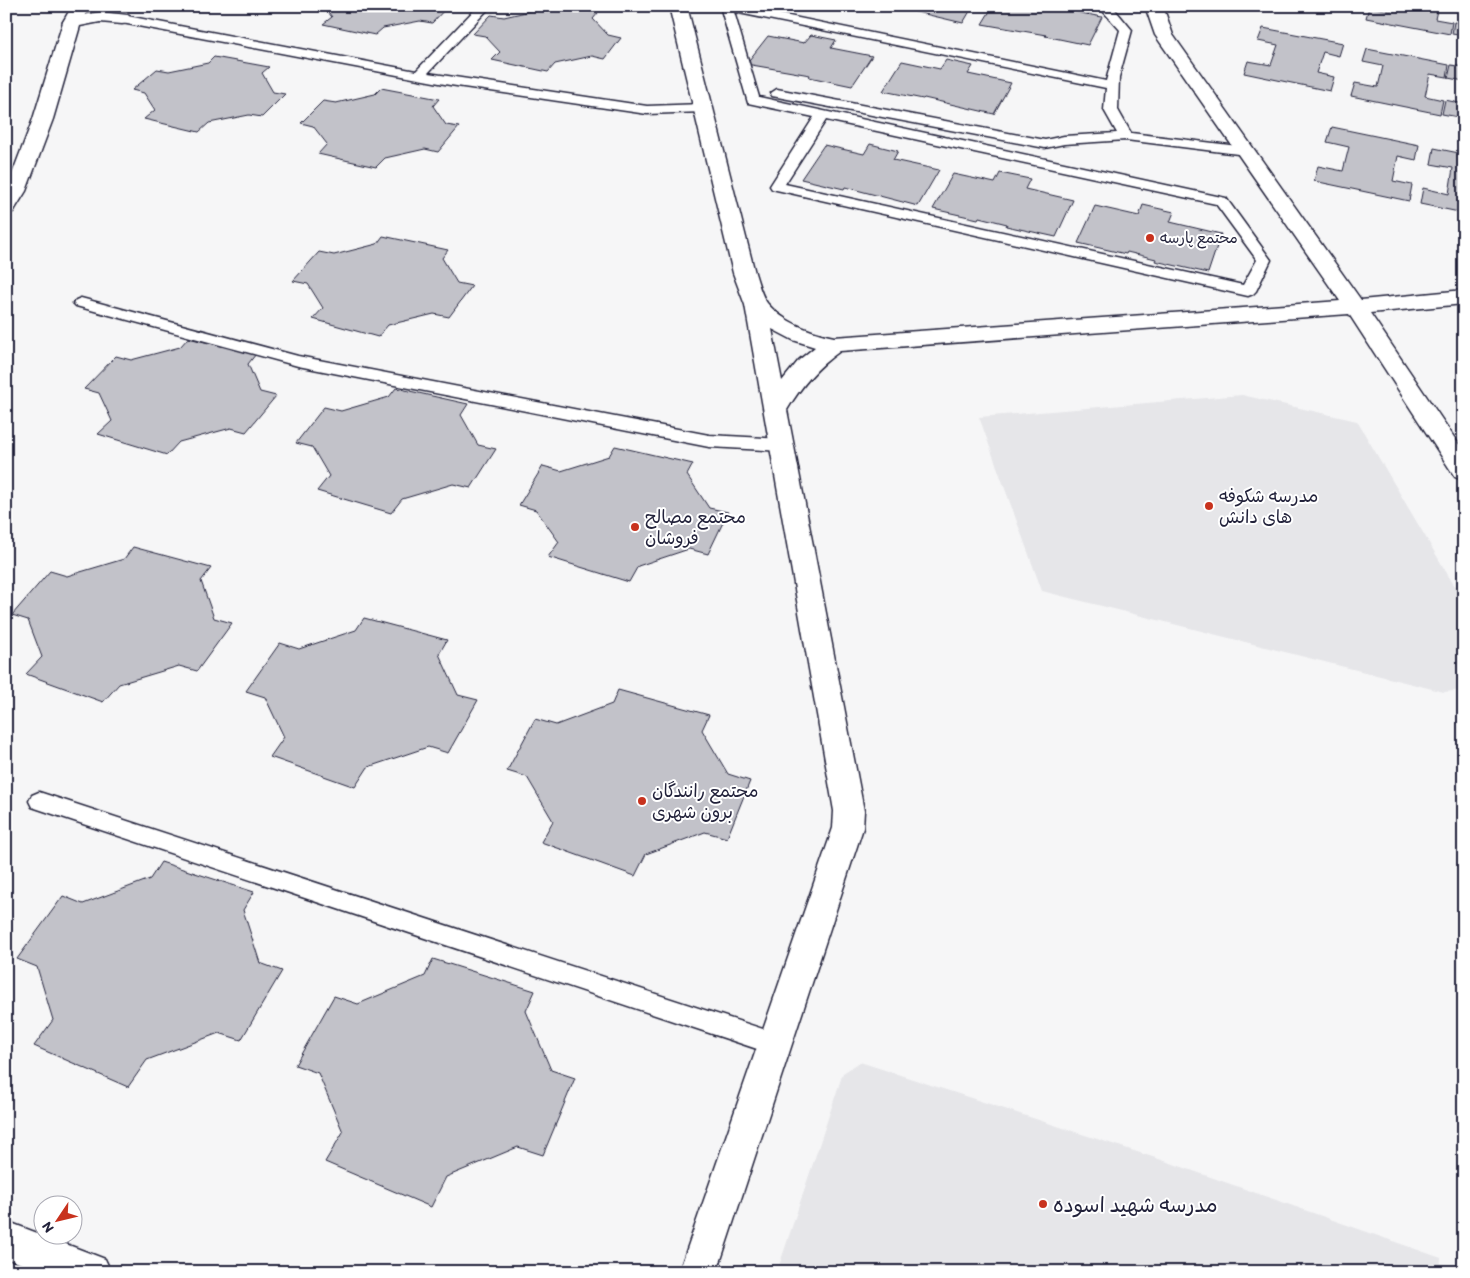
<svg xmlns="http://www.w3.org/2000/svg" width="1470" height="1278" font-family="Itim,'Playpen Sans Arabic',sans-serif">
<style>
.built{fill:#e6e6e9}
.building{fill:#c2c2c9;stroke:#22223b}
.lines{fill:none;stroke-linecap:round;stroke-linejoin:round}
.lane-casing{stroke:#22223b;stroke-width:3}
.street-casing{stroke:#22223b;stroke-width:3}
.secondary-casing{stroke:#22223b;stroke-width:3}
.lane{fill:#fff;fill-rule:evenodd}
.street{fill:#fff;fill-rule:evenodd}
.secondary{fill:#fff;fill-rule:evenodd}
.poi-dot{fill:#c8321e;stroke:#fff;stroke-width:2}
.labels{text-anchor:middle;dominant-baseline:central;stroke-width:4;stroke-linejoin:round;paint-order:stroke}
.far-poi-label{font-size:15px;fill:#22223b;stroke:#fff;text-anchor:start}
.poi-label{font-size:18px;fill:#22223b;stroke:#fff;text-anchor:start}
.near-poi-label{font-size:21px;fill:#22223b;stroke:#fff;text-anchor:start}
</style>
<rect width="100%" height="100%" fill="#f6f6f7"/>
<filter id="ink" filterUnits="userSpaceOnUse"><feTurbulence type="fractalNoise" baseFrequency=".02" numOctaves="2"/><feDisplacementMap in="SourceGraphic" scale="10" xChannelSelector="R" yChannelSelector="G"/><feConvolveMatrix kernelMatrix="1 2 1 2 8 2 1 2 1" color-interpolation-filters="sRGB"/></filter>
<g filter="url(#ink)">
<g class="built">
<path d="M1242,395L1357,421L1464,602V690L1444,692L1042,591L979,417Z"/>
<path d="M860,1062L1165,1161L1441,1258L1440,1272H777L843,1073Z"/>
</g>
<g class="building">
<path d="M323,6H448L432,23L420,21L383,28L375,35L323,24L332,17Z"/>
<path d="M541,6H557L598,13L593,19L608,35L621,38L605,59L592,56L555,64L548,72L492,60L500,52L485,36L473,34L491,15L504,17L539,9Z"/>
<path d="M880,6H973L963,23L899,8Z"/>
<path d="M993,6H1062L1060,9L1102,17L1088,45L1045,36L1046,35L982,24Z"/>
<path d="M1393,6H1438L1435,19L1452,22L1450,34L1366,18L1369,7L1391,11Z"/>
<path d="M1454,22L1464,24V36L1452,34Z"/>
<path d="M1263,28L1343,43L1339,56L1323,52L1316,73L1334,77L1330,91L1244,73L1248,61L1271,65L1278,45L1258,41Z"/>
<path d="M811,35L836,40L831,48L872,56L852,86L809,77L810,75L746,64L768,36L804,43Z"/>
<path d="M1367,49L1449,65L1447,77L1430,74L1425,96L1443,100L1440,114L1351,96L1355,83L1378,87L1383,66L1363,62Z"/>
<path d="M214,57L269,67L262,73L273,92L285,94L262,117L249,115L209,123L199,132L144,119L155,110L144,93L132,90L157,69L169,71L208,63Z"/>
<path d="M946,60L973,66L968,74L1011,83L994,114L924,98L923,99L883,91L902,61L940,69Z"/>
<path d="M1451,65L1464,67V81L1448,78Z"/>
<path d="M381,88L439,99L433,106L446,125L459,127L438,152L425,149L385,158L376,167L318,154L327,144L313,126L301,123L323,101L336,103L375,94Z"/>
<path d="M1445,100L1464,104V118L1442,114Z"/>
<path d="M1332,127L1419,145L1416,160L1398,156L1393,181L1412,185L1409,201L1314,181L1318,166L1343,171L1349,147L1327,142Z"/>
<path d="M870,144L898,151L893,160L939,170L918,206L845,187L844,189L801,179L824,145L864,154Z"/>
<path d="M1434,148L1464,154V213L1420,204L1423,188L1449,194L1453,168L1431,164Z"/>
<path d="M1000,173L1030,179L1025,189L1073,200L1056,237L1006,226L1007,224L979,217L978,219L933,209L953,174L995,183Z"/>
<path d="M1143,205L1174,212L1170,222L1221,234L1208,273L1155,261L1156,259L1127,252L1126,254L1078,243L1095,206L1139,216Z"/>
<path d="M383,236L448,250L442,258L457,283L472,286L449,317L434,314L388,325L378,337L313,319L323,308L308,284L293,281L319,252L334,255L377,244Z"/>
<path d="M188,338L256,354L248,364L260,392L276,396L246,432L231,428L179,442L167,455L98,434L112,421L99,393L84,389L116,356L131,360L180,347Z"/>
<path d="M396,388L468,404L461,415L478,445L496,449L471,488L453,484L402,499L391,513L317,491L329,476L312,447L296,443L324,407L341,411L389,397Z"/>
<path d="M615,446L693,464L687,475L709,508L728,512L708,554L689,549L638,566L629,582L548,557L559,542L536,510L519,505L543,466L561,471L609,456Z"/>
<path d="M133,547L211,568L201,581L214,618L232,623L197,671L179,666L119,684L103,702L26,674L42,657L28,620L12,615L50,571L67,576L124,559Z"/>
<path d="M364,618L447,640L439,654L458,695L478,700L448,753L428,747L368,767L355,787L270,757L284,737L265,697L246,691L280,643L299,649L356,630Z"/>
<path d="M618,690L709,715L702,730L728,774L750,781L727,838L705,832L646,854L635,876L541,842L553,821L527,777L507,771L535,719L556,725L612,704Z"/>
<path d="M161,862L254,892L243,910L260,963L282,971L241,1040L219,1033L147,1060L128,1087L34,1046L53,1020L37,967L17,959L63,896L83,904L150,879Z"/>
<path d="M433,959L535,991L526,1011L551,1070L575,1078L543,1155L518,1147L446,1177L431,1207L325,1162L343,1132L318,1073L295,1065L334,996L358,1004L425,976Z"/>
</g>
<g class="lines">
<g class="lane-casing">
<g id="lane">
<path d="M478,6H491L428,73L647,106L703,104L710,108L703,112L647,114L450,85L122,23L116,19L122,15L416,71Z"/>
<path d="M720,6H740L1106,81L1120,30L1102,10L1095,6H1112L1132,30L1119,77L1118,110L1131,133L1246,147L1251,148L1253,151L1251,154L1246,155L1126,140L1064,144L1045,148L772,96L771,93L777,89L1045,140L1064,136L1117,133L1104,110L1106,88L734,12L759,97L1226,198L1271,260L1256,291L1253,294L1248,296L772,189L770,186L814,117L748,103ZM826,120L1216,204L1257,260L1243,285L785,184Z"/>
<path d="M81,298L298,356L709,435L782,439L788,441L790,445L788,449L782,451L709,447L298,366L76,306L73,303L76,300Z"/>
<path d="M39,792L775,1033L783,1036L787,1044L783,1052L775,1055L32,807L29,801L32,795Z"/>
</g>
</g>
<g class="street-casing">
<g id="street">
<path d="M669,6H687L755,273C758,282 761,295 767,303C783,322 810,332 834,337L1340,301L1155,35L1145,6H1163L1173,35L1361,300L1464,290V304L1370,313L1464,452V480L1455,477L1349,314L840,351C817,367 801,386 787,410L864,811L863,828L717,1272H679L833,828L834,811L745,305L733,273ZM772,329L793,340L815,347L799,360L782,381Z"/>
<path d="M100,12L128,15L131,19L128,23L122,24L100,22L80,26L53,119L26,191L13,212L6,214V190L33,119L63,22L66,18Z"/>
<path d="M6,1221L105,1259L111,1272H43L6,1258Z"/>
</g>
</g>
<g class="secondary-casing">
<path id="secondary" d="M72,6H90L78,26L72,27L66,26L63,22Z"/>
</g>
<use href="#lane" class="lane"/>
<use href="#street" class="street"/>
<use href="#secondary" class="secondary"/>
</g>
</g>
<g class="poi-dot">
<circle cx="1150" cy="238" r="5"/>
<circle cx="1209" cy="506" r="5"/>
<circle cx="635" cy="527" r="5"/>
<circle cx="642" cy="801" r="5"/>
<circle cx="1043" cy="1204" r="5"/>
</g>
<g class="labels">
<g class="far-poi-label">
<text x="1160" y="238">محتمع پارسه</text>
</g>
<g class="poi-label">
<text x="1219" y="496">مدرسه شکوفه<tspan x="1219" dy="21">های دانش</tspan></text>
<text x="645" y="517">محتمع مصالح<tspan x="645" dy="21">فروشان</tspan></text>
<text x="652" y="791">محتمع رانندگان<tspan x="652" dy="21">برون شهری</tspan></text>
</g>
<g class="near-poi-label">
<text x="1053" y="1204">مدرسه شهید اسوده</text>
</g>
</g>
<rect width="1470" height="1278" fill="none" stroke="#fff" stroke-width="25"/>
<rect x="12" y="12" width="1445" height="1253" fill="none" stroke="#22223b" stroke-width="2" filter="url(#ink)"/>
<g transform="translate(58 1220) rotate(235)"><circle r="24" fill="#ffffff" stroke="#a7a7b1"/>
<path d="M0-4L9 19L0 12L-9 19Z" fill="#c8321e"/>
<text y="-8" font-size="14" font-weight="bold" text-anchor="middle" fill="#22223b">N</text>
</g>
</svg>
